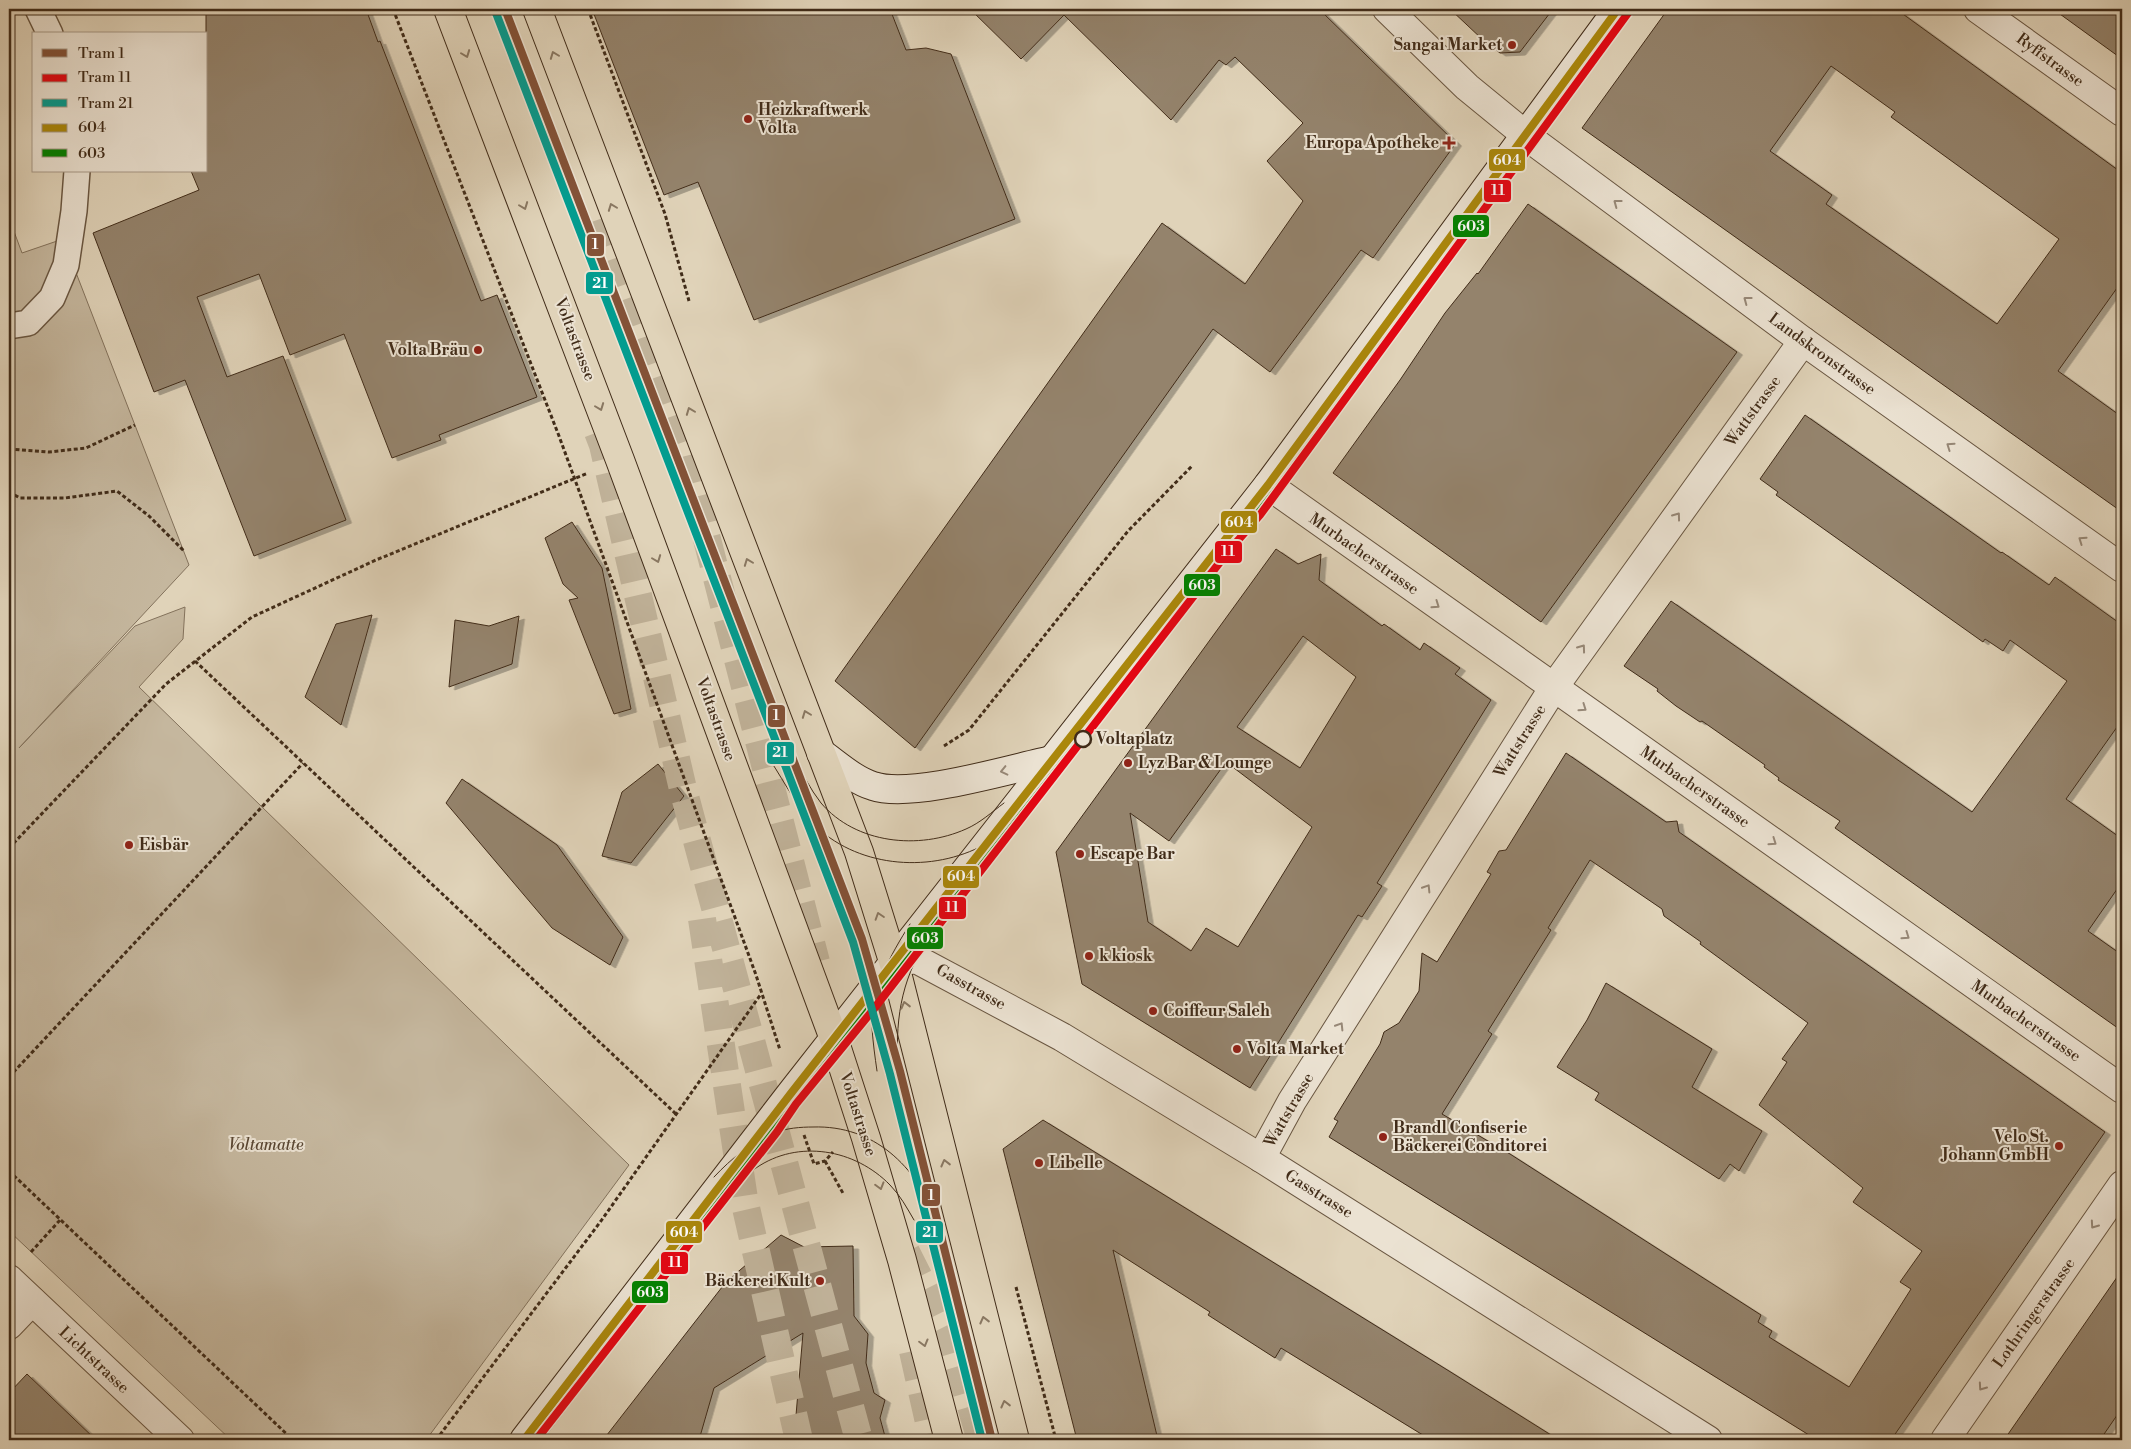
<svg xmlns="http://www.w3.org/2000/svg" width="2131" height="1449" font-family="'Libre Bodoni',serif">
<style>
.green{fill:#c5b79e;stroke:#83725c}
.building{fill:#94836c;stroke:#412c19;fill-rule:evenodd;filter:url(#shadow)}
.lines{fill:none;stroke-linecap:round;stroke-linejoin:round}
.highway-tunnel{stroke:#c0b299;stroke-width:28;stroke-dasharray:28 14;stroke-linecap:butt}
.lane-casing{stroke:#695641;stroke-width:28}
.street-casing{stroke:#695641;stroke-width:30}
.secondary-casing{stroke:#412c19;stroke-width:30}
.primary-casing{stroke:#412c19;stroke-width:30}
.path{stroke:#412c19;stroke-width:3;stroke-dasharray:4 2.5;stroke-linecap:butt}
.lane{stroke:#ebe2d2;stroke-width:25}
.street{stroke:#ebe2d2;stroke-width:28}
.secondary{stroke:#ebe2d2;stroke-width:28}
.primary{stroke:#e0d3b9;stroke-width:28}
.tram{stroke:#412c19;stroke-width:1}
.bus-1-casing{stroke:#ebe2d2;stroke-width:11}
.bus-2-casing{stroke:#ebe2d2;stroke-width:11}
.bus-1{stroke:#aa870b;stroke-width:8}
.bus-2{stroke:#008200;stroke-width:8}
.tram-1-casing{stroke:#ebe2d2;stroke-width:11}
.tram-2-casing{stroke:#ebe2d2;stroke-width:11}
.tram-3-casing{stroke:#ebe2d2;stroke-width:11}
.tram-1{stroke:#835237;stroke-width:8}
.tram-2{stroke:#e30613;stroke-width:8}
.tram-3{stroke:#039c8f;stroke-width:8}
.oneway{stroke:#897761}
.oneway2{stroke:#968776}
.poi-dot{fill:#8f2418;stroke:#ebe2d2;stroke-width:2}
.stop-dot{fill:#ebe2d2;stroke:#412c19;stroke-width:2.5}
.labels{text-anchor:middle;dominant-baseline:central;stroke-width:4;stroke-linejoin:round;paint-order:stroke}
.poi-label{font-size:16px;font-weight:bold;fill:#412c19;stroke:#ebe2d2;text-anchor:start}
.street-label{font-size:16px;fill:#412c19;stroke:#ebe2d2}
.stop-label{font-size:16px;font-weight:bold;fill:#412c19;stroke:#ebe2d2;text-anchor:start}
.park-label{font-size:16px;font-style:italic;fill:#5b4834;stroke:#ebe2d2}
.line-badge{stroke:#ebe2d2;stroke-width:2}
.badge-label{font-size:14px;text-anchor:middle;font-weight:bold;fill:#fff}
</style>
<defs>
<filter id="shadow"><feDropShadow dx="5.5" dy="3" stdDeviation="0" flood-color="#0004"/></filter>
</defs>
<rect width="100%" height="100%" fill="#e0d3b9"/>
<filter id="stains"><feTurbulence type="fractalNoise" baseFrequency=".004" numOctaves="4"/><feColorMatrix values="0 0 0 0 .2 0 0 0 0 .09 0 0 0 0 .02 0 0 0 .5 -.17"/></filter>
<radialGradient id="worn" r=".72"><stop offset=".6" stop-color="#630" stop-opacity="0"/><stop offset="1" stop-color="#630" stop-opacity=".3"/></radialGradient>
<path class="green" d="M9,218L22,253L63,239L189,565L19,748L135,626L185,607L183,639L139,687L629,1165L426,1440H231L9,1231Z"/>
<g class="building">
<path d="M206,9H366L378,42L380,41L481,301L497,295L537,397L439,435L441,440L392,458L344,334L290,355L259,274L197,297L227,377L283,356L346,520L254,556L185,380L154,392L93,233L199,190L191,171H206Z"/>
<path d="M592,9H890L906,50L926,48L951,54L1015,219L754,320L698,182L664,195Z"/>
<path d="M970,9H1319L1456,143L1373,258L1361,250L1270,372L1213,329L915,748L835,681L1162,223L1245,284L1303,201L1267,161L1303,123L1235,57L1226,65L1219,60L1171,120L1064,15L1021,59Z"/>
<path d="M1450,9H1553L1520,52L1500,53L1483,40Z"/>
<path d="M1668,9H1896L2122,173V281L2058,371L2122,417V512L1582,128ZM1831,66L1895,112L1891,117L2059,239L1997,324L1826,204L1832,195L1770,151Z"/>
<path d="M2053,9H2122V59Z"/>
<path d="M1528,204L1737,352L1541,622L1333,473L1400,380L1445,313L1477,273L1478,274Z"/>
<path d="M1805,415L2001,553L2002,552L2049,585L2055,577L2122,625V720L2066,799L2122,839V882L2088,931L2122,955V1031L1835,828L1840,821L1778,780L1779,778L1764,767L1765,765L1702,721L1700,722L1676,706L1657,691L1658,689L1624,666L1671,601L1972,812L2067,681L2010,640L2003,651L1985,639L1983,642L1776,495L1778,492L1760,479Z"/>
<path d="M572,522L602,568L631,709L614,714L569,600L578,598L563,584L545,538Z"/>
<path d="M1276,549L1298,564L1321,554L1319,580L1382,626L1384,624L1420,650L1424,643L1460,668L1455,674L1491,700L1377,883L1382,886L1362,917L1358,915L1250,1088L1082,984L1056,852ZM1303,636L1356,677L1300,768L1237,727ZM1226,762L1312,827L1238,947L1206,928L1191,951L1148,922L1130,813L1169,841Z"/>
<path d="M372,615L341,725L305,697L336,624Z"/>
<path d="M519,616L512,664L449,687L455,620L489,626Z"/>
<path d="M1566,753L1666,822L1677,821L1679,832L2105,1132L1891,1440H1817L1329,1137L1338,1121L1334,1119L1380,1044L1384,1032L1399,1023L1419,991L1422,953L1437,962L1491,874L1487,872L1499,851L1506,850ZM1590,860L1662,909L1664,916L1701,942L1700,944L1808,1023L1782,1059L1787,1062L1759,1105L1863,1188L1853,1202L1922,1251L1900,1282L1911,1289L1849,1387L1769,1337L1772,1331L1758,1322L1761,1315L1510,1154L1442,1114L1492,1034L1488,1031L1551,930L1548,928Z"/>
<path d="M658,764L684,796L631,863L602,856L622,792Z"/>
<path d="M462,779L557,845L623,937L610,965L552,928L446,803Z"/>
<path d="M1606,983L1712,1049L1692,1087L1762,1131L1739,1171L1730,1164L1719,1179L1595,1100L1599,1093L1557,1067L1587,1020Z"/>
<path d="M1043,1120L1449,1371L1559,1440H1431L1281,1348L1275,1358L1208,1315L1210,1312L1113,1250L1158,1440H1077L1003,1149Z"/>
<path d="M781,1235L804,1247L853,1246L854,1316L868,1334L866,1363L874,1393L885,1400L880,1418L886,1440H804L795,1427L803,1333L714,1388L699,1440H603L726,1282Z"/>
<path d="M2122,1270V1408L2100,1440H2004Z"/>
<path d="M27,1374L96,1440H9V1393Z"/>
</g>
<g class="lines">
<g class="highway-tunnel">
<path d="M603,218L685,454L816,962"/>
<path d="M598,432L603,445L683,789L859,1440"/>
<path d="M702,919L744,1199L799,1440"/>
<path d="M906,1252L952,1343L981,1440"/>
<path d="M913,1351L933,1440"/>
</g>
<g class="lane-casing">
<g id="lane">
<path d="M38,9L50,34"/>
<path d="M9,326L28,323L52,298L66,265L74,211L77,171"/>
</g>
</g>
<g class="street-casing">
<g id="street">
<path d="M1387,9L1467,87L1533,141L1803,341L2122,568"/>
<path d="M1978,9L2122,112"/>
<path d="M1268,485L2122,1089"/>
<path d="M894,963L916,959L1062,1037L1261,1158L1708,1440"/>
<path d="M1261,1158L1292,1101L1554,687L1803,341"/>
<path d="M9,1279L180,1440"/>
<path d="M9,1325L32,1301"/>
<path d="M1945,1440L2122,1185"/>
</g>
</g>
<g class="secondary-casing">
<g id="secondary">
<path d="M821,753C838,765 854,780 873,786C911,799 1010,769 1052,760"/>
<path d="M524,1440L792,1092L1268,485L1618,9"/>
</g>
</g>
<g class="primary-casing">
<g id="primary">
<path d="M448,9L620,460L834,1039L866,1138L902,1260L949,1440"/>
<path d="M537,9L859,852L898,977L1015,1440"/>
</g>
</g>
<g class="path">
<path d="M393,9L559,436L756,975L780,1050"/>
<path d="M588,9L665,214L689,301"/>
<path d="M9,449L49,452L86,448L135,425"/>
<path d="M9,492L20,498H65L117,491L149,516L184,551"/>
<path d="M195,661L676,1114"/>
<path d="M944,746L969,730L1128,531L1193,465"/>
<path d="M9,848L166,684L252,617L376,560L588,473"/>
<path d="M9,1077L303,763"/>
<path d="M804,1135L814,1164L825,1161L833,1152"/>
<path d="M825,1161L844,1195"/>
<path d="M9,1171L293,1440"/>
<path d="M31,1252L60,1220"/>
<path d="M1016,1287L1056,1440"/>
<path d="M436,1440L601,1221L761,994"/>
</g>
<use href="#lane" class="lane"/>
<use href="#street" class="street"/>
<use href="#secondary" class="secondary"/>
<use href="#primary" class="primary"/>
<g class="tram">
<path d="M793,757C802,772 810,789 821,803C856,844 919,850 966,829C980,823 992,812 1004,803"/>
<path d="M770,760C786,784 799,812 821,831C867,870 939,872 989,842C1005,833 1017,820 1030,808"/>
<path d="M898,1063C895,1016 903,972 932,934"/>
<path d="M877,1071C875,1057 873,1043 872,1028C871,989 890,956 910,924"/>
<path d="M714,1177C732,1158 751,1142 775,1133C786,1128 801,1127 813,1127C874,1125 916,1166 937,1220"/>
<path d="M733,1189C740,1182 747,1174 756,1168C798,1139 855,1149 890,1185C900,1195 907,1208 914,1220"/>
</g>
<g class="bus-1-casing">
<path id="bus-1" d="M524,1440L792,1092L1268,485L1618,9"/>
</g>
<g class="bus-2-casing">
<path id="bus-2" d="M536,1440L800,1098L1276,491L1626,15"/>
</g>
<use href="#bus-1" class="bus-1"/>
<use href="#bus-2" class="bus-2"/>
<g class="tram-1-casing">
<path id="tram-1" d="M505,9L862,939L900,1071L992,1440"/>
</g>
<g class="tram-2-casing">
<path id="tram-2" d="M536,1440L777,1132L796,1104L873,1010L1227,553L1260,515L1631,9"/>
</g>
<g class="tram-3-casing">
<path id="tram-3" d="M496,13L853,942L890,1074L982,1440"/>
</g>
<use href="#tram-1" class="tram-1"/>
<use href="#tram-2" class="tram-2"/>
<use href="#tram-3" class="tram-3"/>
</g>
<defs><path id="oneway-chevron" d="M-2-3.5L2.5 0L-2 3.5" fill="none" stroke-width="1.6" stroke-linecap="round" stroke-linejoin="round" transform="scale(1.25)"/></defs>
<g class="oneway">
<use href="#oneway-chevron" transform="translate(466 54) rotate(69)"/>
<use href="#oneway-chevron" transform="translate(554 55) rotate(-111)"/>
<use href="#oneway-chevron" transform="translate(524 206) rotate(69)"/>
<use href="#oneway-chevron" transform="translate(612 207) rotate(-111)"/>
<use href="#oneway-chevron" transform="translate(600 407) rotate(69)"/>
<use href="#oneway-chevron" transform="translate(690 411) rotate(-111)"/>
<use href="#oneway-chevron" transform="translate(657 559) rotate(69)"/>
<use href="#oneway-chevron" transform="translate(748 562) rotate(-111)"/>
<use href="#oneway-chevron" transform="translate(806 714) rotate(-111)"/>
<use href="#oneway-chevron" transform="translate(879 916) rotate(-108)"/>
<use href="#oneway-chevron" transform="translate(905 1005) rotate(-104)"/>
<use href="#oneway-chevron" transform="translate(945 1163) rotate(-104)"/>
<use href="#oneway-chevron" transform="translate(880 1186) rotate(74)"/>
<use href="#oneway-chevron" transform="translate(984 1320) rotate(-104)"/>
<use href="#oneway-chevron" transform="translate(924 1343) rotate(75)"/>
<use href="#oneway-chevron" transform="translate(1005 1404) rotate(-104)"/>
</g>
<g class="oneway2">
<use href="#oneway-chevron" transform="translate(1617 203) rotate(-143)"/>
<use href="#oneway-chevron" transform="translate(1747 300) rotate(-143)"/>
<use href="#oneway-chevron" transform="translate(1950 446) rotate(-145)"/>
<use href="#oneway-chevron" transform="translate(1677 516) rotate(-54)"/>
<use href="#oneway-chevron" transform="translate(2082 540) rotate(-145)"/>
<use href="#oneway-chevron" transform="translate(1436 605) rotate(35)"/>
<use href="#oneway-chevron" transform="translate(1582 648) rotate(-54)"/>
<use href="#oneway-chevron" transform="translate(1583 708) rotate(35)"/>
<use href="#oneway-chevron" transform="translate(1004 771) rotate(167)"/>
<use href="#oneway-chevron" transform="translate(1773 842) rotate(35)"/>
<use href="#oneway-chevron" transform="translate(1427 888) rotate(-58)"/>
<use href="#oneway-chevron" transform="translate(1906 936) rotate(35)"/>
<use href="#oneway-chevron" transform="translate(1340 1026) rotate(-58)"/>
<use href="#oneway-chevron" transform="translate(2094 1225) rotate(125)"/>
<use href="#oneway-chevron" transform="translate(1982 1387) rotate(125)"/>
</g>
<g class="poi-dot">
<circle cx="1512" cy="45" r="5"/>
<circle cx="748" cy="119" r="5"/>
<path d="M1446.5 135.5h5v5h5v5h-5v5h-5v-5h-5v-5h5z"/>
<circle cx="478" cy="350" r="5"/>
<circle cx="1128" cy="763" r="5"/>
<circle cx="129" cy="845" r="5"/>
<circle cx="1080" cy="854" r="5"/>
<circle cx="1089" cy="956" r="5"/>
<circle cx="1153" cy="1011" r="5"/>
<circle cx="1237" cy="1049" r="5"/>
<circle cx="1383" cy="1137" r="5"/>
<circle cx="2059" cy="1146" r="5"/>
<circle cx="1039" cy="1163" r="5"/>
<circle cx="820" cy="1281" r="5"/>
</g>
<circle class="stop-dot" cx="1083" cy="739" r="8"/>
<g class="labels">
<g class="poi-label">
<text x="1502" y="45" text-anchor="end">Sangai Market</text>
<text x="758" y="110">Heizkraftwerk<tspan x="758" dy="18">Volta</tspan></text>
<text x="1439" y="143" text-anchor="end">Europa Apotheke</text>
<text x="468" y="350" text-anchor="end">Volta Bräu</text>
<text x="1138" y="763">Lyz Bar &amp; Lounge</text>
<text x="139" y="845">Eisbär</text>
<text x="1090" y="854">Escape Bar</text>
<text x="1099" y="956">k kiosk</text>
<text x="1163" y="1011">Coiffeur Saleh</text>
<text x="1247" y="1049">Volta Market</text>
<text x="1393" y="1128">Brandl Confiserie<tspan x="1393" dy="18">Bäckerei Conditorei</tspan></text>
<text x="2049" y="1137" text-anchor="end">Velo St.<tspan x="2049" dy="18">Johann GmbH</tspan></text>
<text x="1049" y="1163">Libelle</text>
<text x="810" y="1281" text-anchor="end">Bäckerei Kult</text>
</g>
<g class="street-label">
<text transform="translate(2050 60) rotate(36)">Ryffstrasse</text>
<text transform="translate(575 339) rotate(69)">Voltastrasse</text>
<text transform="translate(1822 354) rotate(36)">Landskronstrasse</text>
<text transform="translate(1753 411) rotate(-54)">Wattstrasse</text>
<text transform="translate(1364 554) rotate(35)">Murbacherstrasse</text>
<text transform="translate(716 719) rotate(70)">Voltastrasse</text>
<text transform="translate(1520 741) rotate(-58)">Wattstrasse</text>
<text transform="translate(1695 787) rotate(35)">Murbacherstrasse</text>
<text transform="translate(971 987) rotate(29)">Gasstrasse</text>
<text transform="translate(2026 1021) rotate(35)">Murbacherstrasse</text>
<text transform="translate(1289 1110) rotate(-60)">Wattstrasse</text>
<text transform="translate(858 1114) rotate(72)">Voltastrasse</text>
<text transform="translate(1319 1194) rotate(32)">Gasstrasse</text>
<text transform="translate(2034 1313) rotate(-55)">Lothringerstrasse</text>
<text transform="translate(94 1360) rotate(43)">Lichtstrasse</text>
</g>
<g class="stop-label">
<text x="1096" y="739">Voltaplatz</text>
</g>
<g class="park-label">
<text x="266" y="1145">Voltamatte</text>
</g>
</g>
<g class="line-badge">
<rect x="1488" y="148" width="38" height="24" rx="5" fill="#aa870b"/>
<rect x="1483" y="179" width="29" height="24" rx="5" fill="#e30613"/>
<rect x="1452" y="214" width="38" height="24" rx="5" fill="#008200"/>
<rect x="586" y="233" width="19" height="24" rx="5" fill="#835237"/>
<rect x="585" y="271" width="29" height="24" rx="5" fill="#039c8f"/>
<rect x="1220" y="510" width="38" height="24" rx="5" fill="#aa870b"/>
<rect x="1214" y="540" width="29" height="24" rx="5" fill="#e30613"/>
<rect x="1183" y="573" width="38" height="24" rx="5" fill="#008200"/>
<rect x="767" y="704" width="19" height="24" rx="5" fill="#835237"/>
<rect x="766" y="741" width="29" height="24" rx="5" fill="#039c8f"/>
<rect x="942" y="865" width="38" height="24" rx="5" fill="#aa870b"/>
<rect x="938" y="896" width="29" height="24" rx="5" fill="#e30613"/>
<rect x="906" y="926" width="38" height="24" rx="5" fill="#008200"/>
<rect x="921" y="1183" width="20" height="24" rx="5" fill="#835237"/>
<rect x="665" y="1220" width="38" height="24" rx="5" fill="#aa870b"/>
<rect x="915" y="1220" width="29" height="24" rx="5" fill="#039c8f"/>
<rect x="660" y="1251" width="29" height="24" rx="5" fill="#e30613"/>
<rect x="631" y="1280" width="38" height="24" rx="5" fill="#008200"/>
</g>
<g class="badge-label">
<text x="1507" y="165">604</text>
<text x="1498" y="195">11</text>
<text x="1471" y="231">603</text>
<text x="595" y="249">1</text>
<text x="600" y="288">21</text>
<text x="1239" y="527">604</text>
<text x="1228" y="556">11</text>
<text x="1202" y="590">603</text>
<text x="776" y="720">1</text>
<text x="780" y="757">21</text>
<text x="961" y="881">604</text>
<text x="952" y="912">11</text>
<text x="925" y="943">603</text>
<text x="931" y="1200">1</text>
<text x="684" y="1237">604</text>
<text x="930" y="1237">21</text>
<text x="675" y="1267">11</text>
<text x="650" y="1297">603</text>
</g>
<rect width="2131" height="1449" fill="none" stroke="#e0d3b9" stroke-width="30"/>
<rect x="10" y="10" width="2111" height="1429" fill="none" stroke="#412c19" stroke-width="2.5"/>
<rect x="15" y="15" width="2101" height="1419" fill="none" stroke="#412c19"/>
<rect x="32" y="32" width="175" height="140" fill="#ebe2d2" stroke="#a79988"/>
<rect x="42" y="49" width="25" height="8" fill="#835237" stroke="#a79988"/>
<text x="78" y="58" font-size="15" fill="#412c19">Tram 1</text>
<rect x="42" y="74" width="25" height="8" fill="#e30613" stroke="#a79988"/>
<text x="78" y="82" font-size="15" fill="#412c19">Tram 11</text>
<rect x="42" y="99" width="25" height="8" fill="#039c8f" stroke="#a79988"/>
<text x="78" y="108" font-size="15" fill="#412c19">Tram 21</text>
<rect x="42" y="124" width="25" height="8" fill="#aa870b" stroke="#a79988"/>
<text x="78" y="132" font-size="15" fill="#412c19">604</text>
<rect x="42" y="149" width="25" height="8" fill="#008200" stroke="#a79988"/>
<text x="78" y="158" font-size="15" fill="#412c19">603</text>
<rect width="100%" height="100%" filter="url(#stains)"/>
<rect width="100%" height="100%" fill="url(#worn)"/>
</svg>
